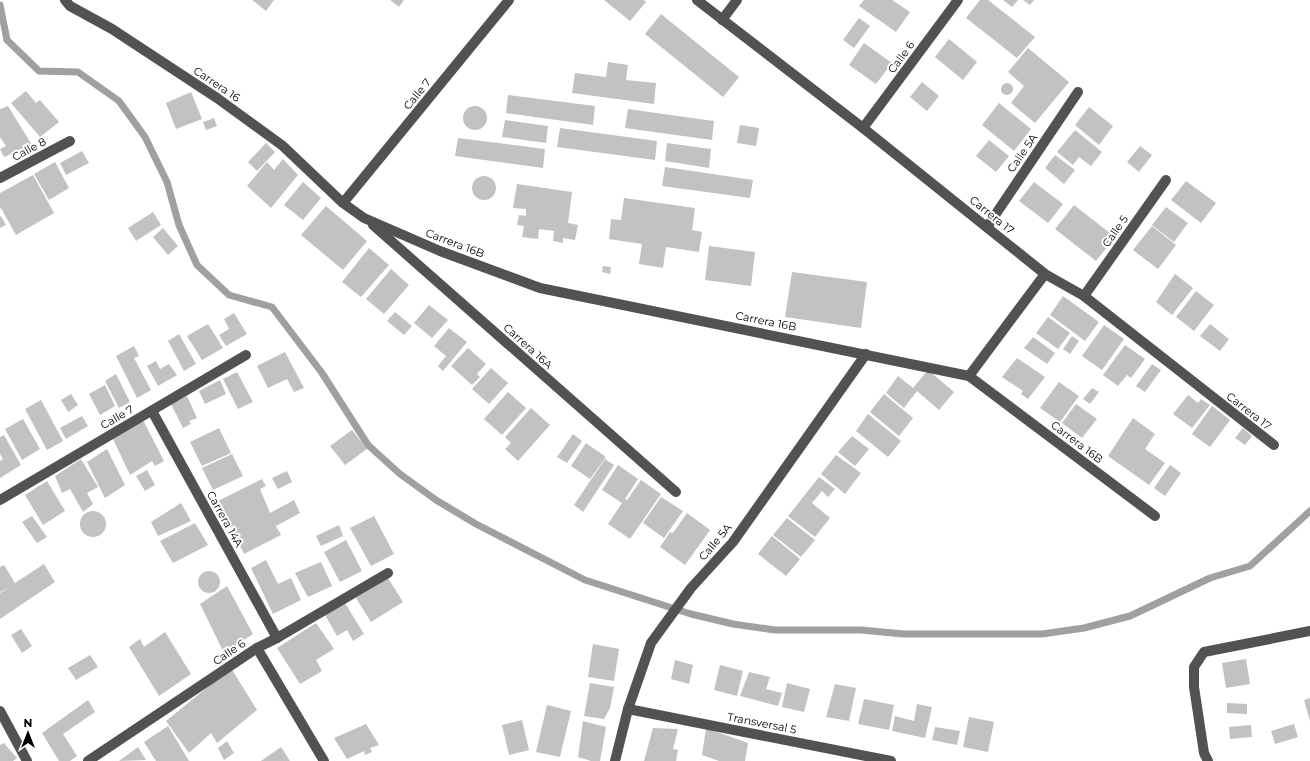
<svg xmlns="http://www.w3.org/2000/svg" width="1310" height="761" font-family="Montserrat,sans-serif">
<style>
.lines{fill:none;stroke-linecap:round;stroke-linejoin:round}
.stream{stroke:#a0a0a0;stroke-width:7}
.building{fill:#c2c2c2}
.minor{stroke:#525252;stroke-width:10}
.labels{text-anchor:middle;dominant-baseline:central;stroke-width:4;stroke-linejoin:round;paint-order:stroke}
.street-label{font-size:11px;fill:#000;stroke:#fff}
</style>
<rect width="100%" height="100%" fill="#fff"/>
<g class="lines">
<path class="stream" d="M0,5L7,40L39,71L78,72L119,101L145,137L167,182L179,225L197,265L229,295L272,307L322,373L368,445L400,474L436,500L476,524L585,580L691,614L733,624L775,630H861L904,634H1042L1084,628L1130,616L1210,578L1250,566L1310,511"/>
</g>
<g class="building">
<path d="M252,0H274L266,11Z"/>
<path d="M390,0H404L399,7Z"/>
<path d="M604,0H644L646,2L630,21Z"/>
<path d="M864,0H892L910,12L896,32L859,6Z"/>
<path d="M980,0H988L1035,37L1017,58L966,18Z"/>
<path d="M1003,0H1018L1012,7Z"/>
<path d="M1023,0H1034L1030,5Z"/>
<path d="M661,14L739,77L723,97L645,34Z"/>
<path d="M859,18L870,26L854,48L843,40Z"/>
<path d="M949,39L977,62L963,80L935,57Z"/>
<path d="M864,43L892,63L876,84L849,65Z"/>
<path d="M1028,48L1069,82L1035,123L1011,103L1024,86L1008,72Z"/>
<path d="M608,62L628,65L626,80L656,83L654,104L572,93L575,73L606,77Z"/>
<path d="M922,82L939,96L927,111L910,97Z"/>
<circle cx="1007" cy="89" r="6"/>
<path d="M26,91L36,103L40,100L59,122L40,137L11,103Z"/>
<path d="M191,92L202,119L176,129L166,103Z"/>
<path d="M508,95L595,106L593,125L506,113Z"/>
<path d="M999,103L1031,129L1014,151L982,125Z"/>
<path d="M8,106L32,145L4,157L0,149L6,146L0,137V109Z"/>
<circle cx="475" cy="118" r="12"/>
<path d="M1089,107L1113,126L1099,145L1075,125Z"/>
<path d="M628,109L714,121L712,140L625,128Z"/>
<path d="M214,118L217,126L206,130L203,122Z"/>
<path d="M505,120L548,126L546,143L502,137Z"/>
<path d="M740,125L759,128L756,146L737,143Z"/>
<path d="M560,128L657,141L655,160L557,147Z"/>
<path d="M1075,130L1102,152L1091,166L1079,157L1073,165L1057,152Z"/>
<path d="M458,138L545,149L543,168L455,156Z"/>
<path d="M989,140L1009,156L996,172L976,156Z"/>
<path d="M266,143L275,152L257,171L248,162Z"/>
<path d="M667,143L711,149L709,168L665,161Z"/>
<path d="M1140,146L1152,155L1139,172L1127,162Z"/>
<path d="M82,151L89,163L66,175L60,163Z"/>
<path d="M1055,155L1075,170L1064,184L1045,168Z"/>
<path d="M283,159L298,175L271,208L247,186L267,162L274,170Z"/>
<path d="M55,162L69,188L49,200L34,174Z"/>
<path d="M665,167L753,180L750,198L662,186Z"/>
<path d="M33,175L54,213L16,235L1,208L0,209V193Z"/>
<circle cx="484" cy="188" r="12"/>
<path d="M1186,181L1216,203L1201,223L1171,200Z"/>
<path d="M303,182L321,198L303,220L284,205Z"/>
<path d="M1034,182L1063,204L1048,223L1019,201Z"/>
<path d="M517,184L572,192L568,223L578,225L575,240L563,238V243L553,241L554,231L539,229L538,239L522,237L524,226L517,225L519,215L526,216V209L513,208Z"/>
<path d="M624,198L695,208L692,230L702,232L699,252L666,247L663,268L639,264L642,244L609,239L611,219L621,220Z"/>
<path d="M1074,205L1115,237L1096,261L1055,229Z"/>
<path d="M326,206L367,241L343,270L301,235Z"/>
<path d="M1166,207L1188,223L1174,242L1152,225Z"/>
<path d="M153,212L161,225L136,241L128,228Z"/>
<path d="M1,216L6,225L0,228V217Z"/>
<path d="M1152,226L1176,245L1158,269L1133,250Z"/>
<path d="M163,228L178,246L168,255L153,237Z"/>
<path d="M709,246L755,252L751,286L705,280Z"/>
<path d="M369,248L389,265L361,297L342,282Z"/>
<path d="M603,266L611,267L610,274L602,272Z"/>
<path d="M391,269L409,285L384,314L366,299Z"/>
<path d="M792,272L867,282L861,328L785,317Z"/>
<path d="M1175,274L1193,288L1172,315L1156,302Z"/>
<path d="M1196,291L1214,305L1194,331L1176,317Z"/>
<path d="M1063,296L1099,322L1085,341L1050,315Z"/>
<path d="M429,305L448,320L432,338L414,323Z"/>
<path d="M395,312L412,326L404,335L387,321Z"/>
<path d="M234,313L247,334L226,346L219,335L229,329L224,319Z"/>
<path d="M1048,317L1070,333L1058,349L1036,333Z"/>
<path d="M208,324L223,348L202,360L187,336Z"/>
<path d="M1210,324L1229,339L1220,351L1200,336Z"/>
<path d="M1104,325L1124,339L1102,370L1082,356Z"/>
<path d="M449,328L467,342L443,371L438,366L446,356L434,346Z"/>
<path d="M179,334L196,364L184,371L168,341Z"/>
<path d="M1072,336L1079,341L1070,354L1063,349Z"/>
<path d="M1033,337L1055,353L1047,364L1024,348Z"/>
<path d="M1125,345L1145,359L1131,378L1127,375L1118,386L1103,375Z"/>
<path d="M134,346L139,356L134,358L151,390L137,398L116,356Z"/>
<path d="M468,348L486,364L477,374L480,377L472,385L451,366Z"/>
<path d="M285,352L304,388L294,392L287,379L268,388L257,366Z"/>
<path d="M1017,358L1045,377L1028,399L1021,394L1023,391L1002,377Z"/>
<path d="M156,361L160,369L169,364L177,375L158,386L147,366Z"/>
<path d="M1152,364L1161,370L1145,392L1136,386Z"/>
<path d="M491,368L508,383L489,404L472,389Z"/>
<path d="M928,370L954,392L939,410L917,391L904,408L886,393L898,376L913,388Z"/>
<path d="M237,372L253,402L238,409L223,379Z"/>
<path d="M116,374L130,402L119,408L105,381Z"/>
<path d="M220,380L226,394L205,404L199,391Z"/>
<path d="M1059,382L1079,396L1060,422L1040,408Z"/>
<path d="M105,385L115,406L100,415L89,394Z"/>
<path d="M1092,388L1099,392L1090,404L1083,399Z"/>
<path d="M508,392L526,408L502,435L484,419Z"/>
<path d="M71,394L78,405L68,412L61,400Z"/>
<path d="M884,394L913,418L899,436L870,412Z"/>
<path d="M1188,395L1198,403L1201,399L1210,405L1192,428L1173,414Z"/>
<path d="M187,396L197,418L189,421L191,424L183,428L171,404Z"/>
<path d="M41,400L63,441L47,450L25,409Z"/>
<path d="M1076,404L1097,419L1082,438L1062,423Z"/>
<path d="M1212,406L1230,420L1210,447L1192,434Z"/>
<path d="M531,408L550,425L518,461L505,449L511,443L505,437Z"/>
<path d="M868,414L901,441L888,457L856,431Z"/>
<path d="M82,416L88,426L66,439L60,428Z"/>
<path d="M1133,418L1155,434L1145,449L1165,463L1149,485L1108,456Z"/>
<path d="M23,419L40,449L22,460L5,429Z"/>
<path d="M143,420L164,461L155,466L152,461L130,475L113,439Z"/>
<path d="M219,428L231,453L202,466L190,442Z"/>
<path d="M1243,428L1252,436L1245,445L1235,438Z"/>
<path d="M352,430L367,449L345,465L330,446Z"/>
<path d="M573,434L582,441L567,463L557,457Z"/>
<path d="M4,435L21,465L0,478V461L3,459L0,454V437Z"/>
<path d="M852,436L869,449L855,466L838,452Z"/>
<path d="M586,443L606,457L590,479L571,466Z"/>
<path d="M107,449L125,485L105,498L87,462Z"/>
<path d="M232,454L243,476L213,490L202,468Z"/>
<path d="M836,455L861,473L845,494L821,474Z"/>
<path d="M81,459L98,487L87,493L93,504L83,512L70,489L62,493L55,476Z"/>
<path d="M605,459L614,465L583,512L574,505Z"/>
<path d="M618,465L638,479L625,499L627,500L641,480L661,494L630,539L608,524L622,503L602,490Z"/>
<path d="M1170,465L1181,473L1165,496L1154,488Z"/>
<path d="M147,470L155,485L145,491L136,476Z"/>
<path d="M287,471L292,482L278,489L272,478Z"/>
<path d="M819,477L835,489L828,497L822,491L812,503L830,518L815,537L788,516Z"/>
<path d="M262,479L266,486L260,489L270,513L294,500L300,513L276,526L281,535L244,554L218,501Z"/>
<path d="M47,481L65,511L43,525L25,495Z"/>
<path d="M661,497L683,511L664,538L643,523Z"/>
<path d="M181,503L191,521L158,536L151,522Z"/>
<circle cx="93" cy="524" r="13"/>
<path d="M687,513L710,530L685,565L660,547L670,532L673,533Z"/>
<path d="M32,516L47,537L37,543L22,522Z"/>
<path d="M374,516L394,554L371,566L350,528Z"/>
<path d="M787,518L815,540L801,557L773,535Z"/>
<path d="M195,523L208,545L173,563L160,541Z"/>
<path d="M339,525L343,536L321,546L316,536Z"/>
<path d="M772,536L800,559L786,576L758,554Z"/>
<path d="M346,540L362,571L340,582L324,552Z"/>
<path d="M266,560L278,584L291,578L301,600L273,614L251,568Z"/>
<path d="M321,562L332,586L308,597L295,573Z"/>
<path d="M44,564L55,582L0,619V593L10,587L0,592V567L4,565L15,583Z"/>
<circle cx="209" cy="582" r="11"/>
<path d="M388,578L403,602L371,622L356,598Z"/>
<path d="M227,586L253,634L224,653L200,604Z"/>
<path d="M345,603L364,634L353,641L347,630L337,636L325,615Z"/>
<path d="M316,623L334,649L316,660L322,671L300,684L277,648Z"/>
<path d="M21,629L32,646L22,653L11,635Z"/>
<path d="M165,632L191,674L159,696L129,647L140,639L144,647Z"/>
<path d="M593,644L619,649L614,681L588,677Z"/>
<path d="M90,655L98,667L76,680L68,668Z"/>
<path d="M1246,659L1250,684L1226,688L1222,663Z"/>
<path d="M675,660L693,665L689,684L671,679Z"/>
<path d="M720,665L743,671L737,696L714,690Z"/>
<path d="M231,668L257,710L217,743L211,733L189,753L166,721Z"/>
<path d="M749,672L770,677L766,689L782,693L778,706L740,696Z"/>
<path d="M590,683L614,687L610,708L604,719L584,716Z"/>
<path d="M787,683L810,689L804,712L782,707Z"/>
<path d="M835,684L856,688L849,721L826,717Z"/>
<path d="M1310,698V721L1304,700Z"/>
<path d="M864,699L894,705L889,730L858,724Z"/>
<path d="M88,700L95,712L63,734L77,756L70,761H59L42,733Z"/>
<path d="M1227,703L1247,704V714L1227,713Z"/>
<path d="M917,704L932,707L925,738L892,731L895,716L914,721Z"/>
<path d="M547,705L571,711L560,757L536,752Z"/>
<path d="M969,717L994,722L988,752L963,747Z"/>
<path d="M522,720L529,750L509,755L502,725Z"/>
<path d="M583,721L606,727L600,761H591L578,757Z"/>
<path d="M366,724L379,745L370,748L372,752L365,755L364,751L347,759L334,738Z"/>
<path d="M1294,724L1298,737L1275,744L1271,731Z"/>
<path d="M1251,725L1252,737L1230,739L1229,727Z"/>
<path d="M168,726L189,761H156L144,742Z"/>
<path d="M935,727L960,731L957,745L932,740Z"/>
<path d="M653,728L678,729L673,749L678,750L676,761H644Z"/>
<path d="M706,728L748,743L745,761H719L702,755Z"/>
<path d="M227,741L234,753L224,760L218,748Z"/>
<path d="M4,743L9,749L17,758L13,761H0V745Z"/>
<path d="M138,747L146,760L119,761Z"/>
<path d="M281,747L290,761H261Z"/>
</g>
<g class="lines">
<g class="minor">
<path d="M65,0L70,6L112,29L217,98L283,146L343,203L364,218L440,251L540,288L969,376L1155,516"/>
<path d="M697,0L863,128L1045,274L1084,296L1274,445"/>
<path d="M722,20L737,0"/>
<path d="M863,128L958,0"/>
<path d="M0,178L70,141"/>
<path d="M343,203L509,0"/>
<path d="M373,225L676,492"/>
<path d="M987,227L1078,92"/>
<path d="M1084,296L1166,180"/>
<path d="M969,376L1045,274"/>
<path d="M152,411L277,638"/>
<path d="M0,500L246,355"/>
<path d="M257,648L324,761"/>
<path d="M628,709L891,761"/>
<path d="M0,711L27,761"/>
<path d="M88,761L257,648L277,638L388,573"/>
<path d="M615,761L628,709L651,643L691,588L733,542L866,354"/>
<path d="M1208,761L1204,753L1194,687V667L1204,652L1310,631"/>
</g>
</g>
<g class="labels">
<g class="street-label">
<text transform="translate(901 57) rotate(-54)">Calle 6</text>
<text transform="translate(217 84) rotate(34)">Carrera 16</text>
<text transform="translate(417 94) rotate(-51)">Calle 7</text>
<text transform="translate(29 149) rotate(-28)">Calle 8</text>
<text transform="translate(1022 153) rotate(-56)">Calle 5A</text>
<text transform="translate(992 215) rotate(39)">Carrera 17</text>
<text transform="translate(1115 231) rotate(-55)">Calle 5</text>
<text transform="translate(455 243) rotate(21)">Carrera 16B</text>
<text transform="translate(766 321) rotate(11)">Carrera 16B</text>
<text transform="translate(528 346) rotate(42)">Carrera 16A</text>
<text transform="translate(1249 411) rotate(38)">Carrera 17</text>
<text transform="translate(117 417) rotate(-30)">Calle 7</text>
<text transform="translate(1077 442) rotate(37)">Carrera 16B</text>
<text transform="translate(225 519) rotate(61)">Carrera 14A</text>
<text transform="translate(715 542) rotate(-50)">Calle 5A</text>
<text transform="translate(229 652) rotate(-34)">Calle 6</text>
<text transform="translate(762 723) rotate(11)">Transversal 5</text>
</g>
</g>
<g transform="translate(28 733)" stroke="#ffffff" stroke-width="3" paint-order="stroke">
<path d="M0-3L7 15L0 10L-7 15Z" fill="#000000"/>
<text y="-6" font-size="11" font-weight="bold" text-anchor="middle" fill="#000000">N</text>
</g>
</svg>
